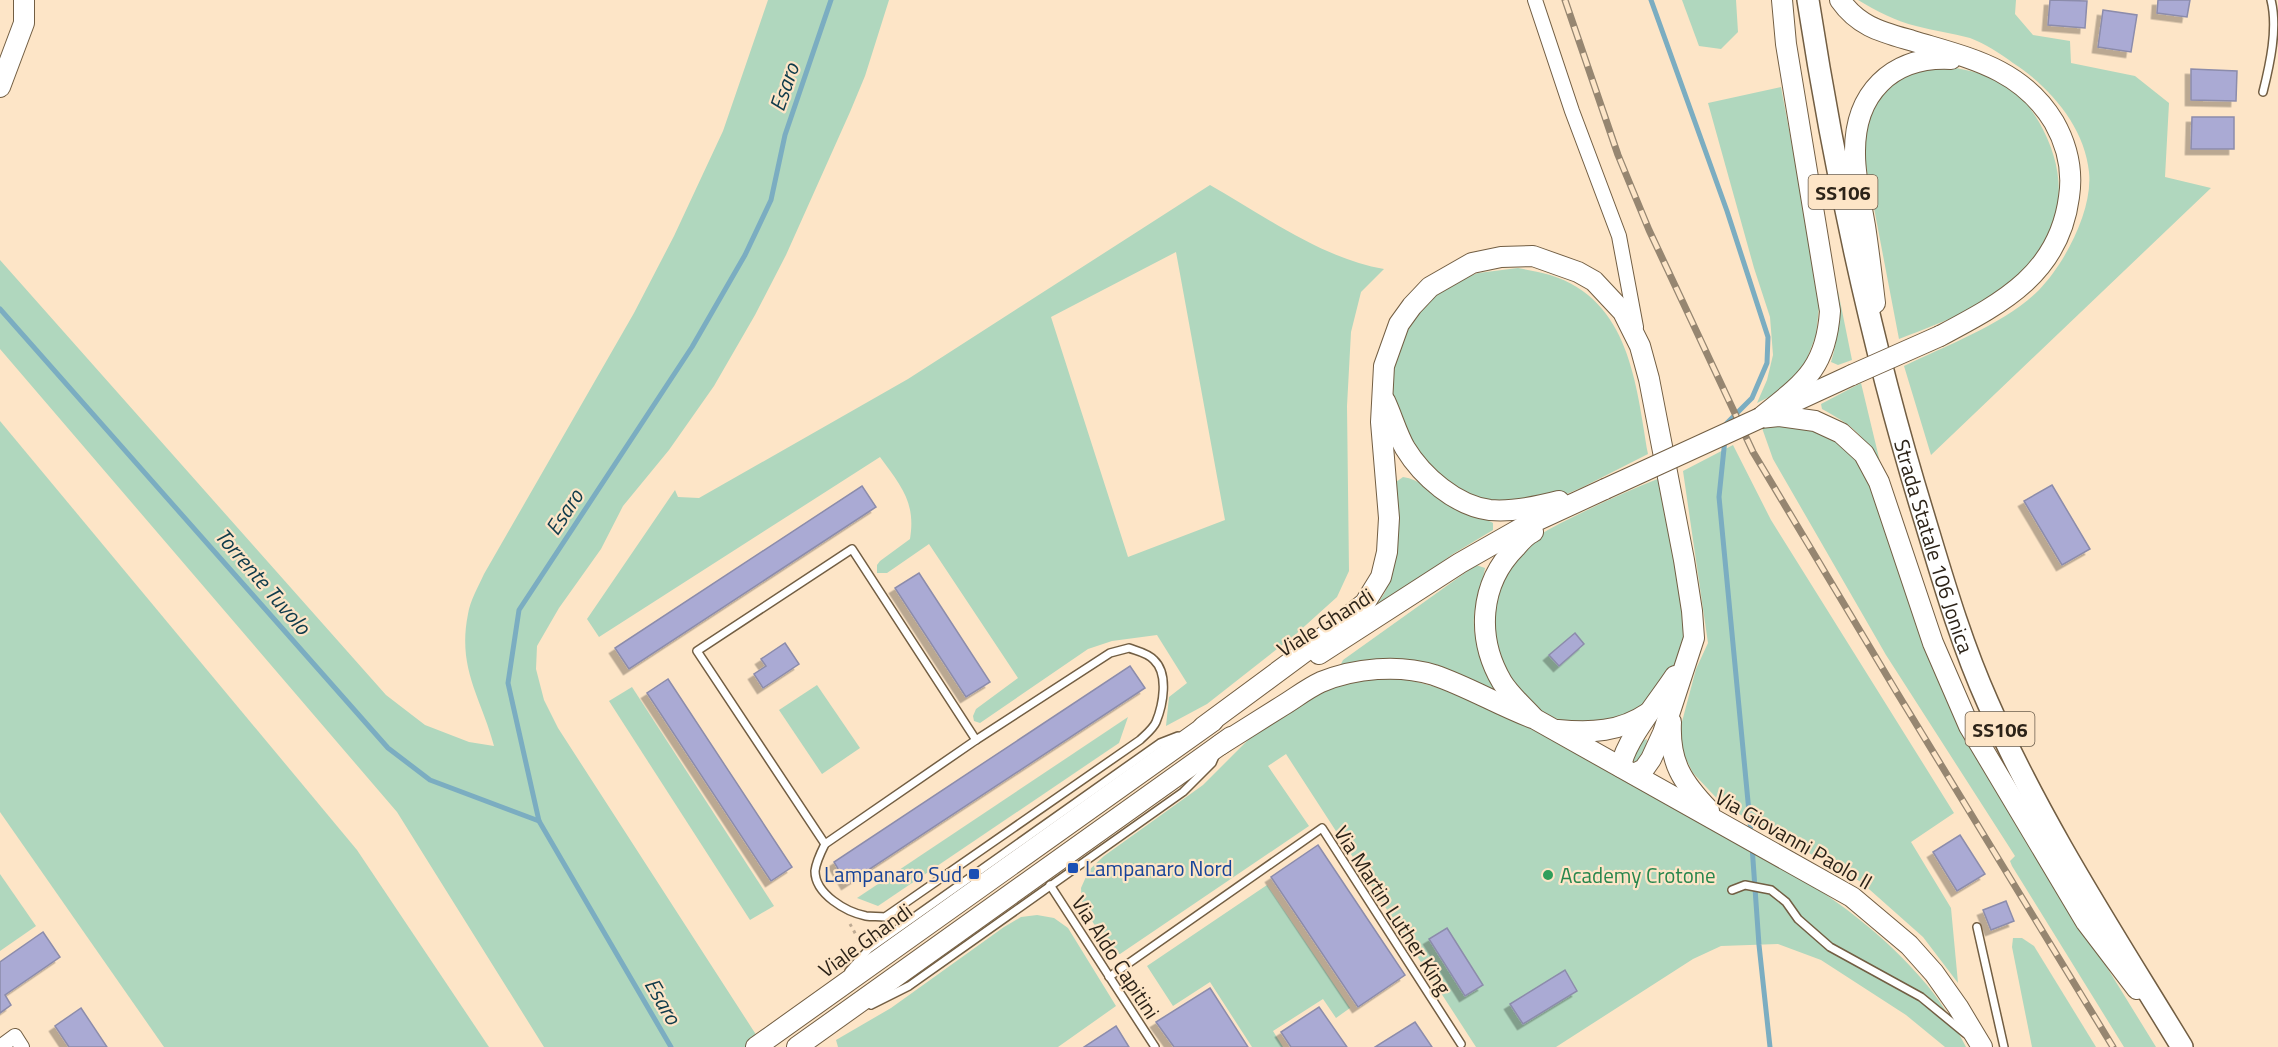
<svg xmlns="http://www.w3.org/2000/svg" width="2278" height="1047" font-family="'Titillium Web',sans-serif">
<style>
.green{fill:#b0d7be;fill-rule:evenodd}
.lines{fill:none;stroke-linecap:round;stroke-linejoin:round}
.stream{stroke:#7badc1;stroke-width:5}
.building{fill:#aaaad4;stroke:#8c8cab;stroke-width:1.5;filter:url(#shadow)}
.lane-casing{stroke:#725e43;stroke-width:10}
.street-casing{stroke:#725e43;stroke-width:16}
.secondary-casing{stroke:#725e43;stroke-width:22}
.primary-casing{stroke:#725e43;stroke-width:24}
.path{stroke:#beaa92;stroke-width:3;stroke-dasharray:3 4.5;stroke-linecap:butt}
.lane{stroke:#fff;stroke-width:7}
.street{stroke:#fff;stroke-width:14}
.secondary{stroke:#fff;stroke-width:20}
.primary{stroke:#fff;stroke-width:21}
.rail-casing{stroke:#968671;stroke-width:7}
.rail{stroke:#fde5c7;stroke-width:4.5;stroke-dasharray:14;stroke-linecap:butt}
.secondary-bridge-casing{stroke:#725e43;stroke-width:22;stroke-linecap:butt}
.secondary-bridge{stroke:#fff;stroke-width:20}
.transit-dot{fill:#1a4fb4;stroke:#fde5c7;stroke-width:2}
.leisure-dot{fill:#2e9e5b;stroke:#fde5c7;stroke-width:2}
.labels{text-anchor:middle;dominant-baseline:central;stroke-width:4.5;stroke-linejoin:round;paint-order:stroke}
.shield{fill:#fde5c7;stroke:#6b5d4c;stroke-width:1.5}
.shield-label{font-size:20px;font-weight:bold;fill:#2c2318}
.street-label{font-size:21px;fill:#2c2318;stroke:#fde5c7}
.transit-label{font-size:21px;fill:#164399;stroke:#fde5c7;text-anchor:start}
.leisure-label{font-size:21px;fill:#27864d;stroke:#fde5c7;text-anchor:start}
.water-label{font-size:22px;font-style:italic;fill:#0f3b4b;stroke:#fde5c7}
</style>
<defs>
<filter id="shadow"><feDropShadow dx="-5.5" dy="5.5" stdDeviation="0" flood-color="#0004"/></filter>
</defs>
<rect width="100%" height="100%" fill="#fde5c7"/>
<g class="green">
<path d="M768,0H889L865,76L850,112L786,255L755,315L714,386L669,450L623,506L601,549L559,608L537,646L536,669L544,700L558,728L764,1047H544L397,812L0,349V260L386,695L425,725L469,742L494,746C481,697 457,669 468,614C470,601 478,587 484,574L634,313L674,236L723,131Z"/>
<path d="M1682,0H1736L1738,32L1721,49L1699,46Z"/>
<path d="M1858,0H2016L2015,14L2033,35L2070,41L2071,63L2135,76L2169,103L2165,177L2211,188L1931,455L1904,366C1947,345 2005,324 2039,290C2065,263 2093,210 2089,172C2085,127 2049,86 2013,63C2001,54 1984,43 1970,38C1952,33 1934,31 1916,26C1896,21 1876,11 1858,0Z"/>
<path d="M1945,66C1968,70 1990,74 2010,87C2022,95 2031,109 2039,122C2066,170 2067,216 2032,262C2004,301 1942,322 1899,339L1865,161L1866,125L1878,95L1895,79L1921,69Z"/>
<path d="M1781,87L1813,257L1819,307L1816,335L1803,369L1779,392L1757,403L1767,380L1773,355L1770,317L1754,268L1708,103Z"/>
<path d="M1210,185C1263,215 1323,259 1384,269L1361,292L1351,332L1347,406L1349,571L1337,597L1296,634L1207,704L1166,726L1169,697L1187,683L1157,635L1112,641L1088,649L980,723L974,721L973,716L976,709L1018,678L929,544L887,573H877V565L880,561L910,539C916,502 901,486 880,457L599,637L587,619L675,490L678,497L699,498L908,379ZM1176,252L1225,520L1128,557L1051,317Z"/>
<path d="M1518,268C1528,270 1539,272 1550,275C1630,300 1636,384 1648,454L1583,487L1555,499L1501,506L1457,493L1415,457L1391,392L1394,364L1401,341L1413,319L1434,297L1457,281L1478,273Z"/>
<path d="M1838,291L1852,360L1838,365L1831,362C1839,338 1838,316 1838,291Z"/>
<path d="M1861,383L1880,462C1860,432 1853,426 1822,409L1821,404Z"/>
<path d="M0,421L357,850L489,1047H164L0,812Z"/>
<path d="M1781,425L1819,430L1837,441L1859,463L1871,488L1919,630L2013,815L2156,1047H2124L2012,866L2010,861L2015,856L1886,655L1773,459L1762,428Z"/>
<path d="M1733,445L1771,520L1954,813L1911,842L1951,908L1958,983L1923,937L1861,882L1723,805L1693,773L1682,751L1679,733L1696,669L1708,643L1683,471Z"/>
<path d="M1403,477C1420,479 1429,491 1444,500C1459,509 1477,514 1493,523V530L1453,554L1369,614C1374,607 1381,600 1385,592C1402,557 1395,519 1396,482Z"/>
<path d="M1660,478L1685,618C1685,654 1668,691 1636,710C1626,715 1613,718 1601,721C1585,724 1563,723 1548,715C1486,679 1474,594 1526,545C1540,533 1557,525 1573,517C1601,503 1630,490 1660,478Z"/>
<path d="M1476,565L1485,568C1482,588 1472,608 1474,628C1476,651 1488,673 1497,694L1440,667L1408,662L1340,666L1343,660Z"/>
<path d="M1394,677C1428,683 1459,694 1491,708C1554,741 1617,775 1680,809C1769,858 1861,905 1927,985C1943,1004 1955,1026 1966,1047H1945L1906,1015L1821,960L1778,944L1721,946L1693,959L1556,1047H1476L1286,754L1268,766L1309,826L1120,954H1114L1082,906L1081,888L1089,870L1104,856L1203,785L1249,739L1276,718L1332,687L1362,679Z"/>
<path d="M817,685L860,748L822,774L779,710Z"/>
<path d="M632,687L774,906L750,920L609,701Z"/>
<path d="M1128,717L1119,743L878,906L857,898Z"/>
<path d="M1647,739L1646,749L1640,760L1633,762L1632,759L1642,741Z"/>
<path d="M0,874L36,926L0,951Z"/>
<path d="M1267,885L1350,1008L1336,1018L1323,999L1273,1031L1283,1047H1252L1210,982L1173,1006L1147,966Z"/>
<path d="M1037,915L1054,918L1068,928L1116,1006L1058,1047H838L836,1040L891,1008L1004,927L1021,917Z"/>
<path d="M2013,938H2022L2034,946L2096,1047H2032L2012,947Z"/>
</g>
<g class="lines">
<g class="stream">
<path d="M1651,0L1727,211L1768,337L1767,363L1752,398L1726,424V427"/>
<path d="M0,309L388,748L430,780L539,821"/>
<path d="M1725,439L1719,497L1751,833"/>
<path d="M1752,846L1759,945L1770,1047"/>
<path d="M671,1047L539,821L508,683L519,610L692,347L745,255L771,200L785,135L831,0"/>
</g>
</g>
<g class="building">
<path d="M2050,0L2087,1L2085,28L2048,25Z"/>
<path d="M2158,0H2190L2187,17L2157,13Z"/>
<path d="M2103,10L2137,15L2131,52L2098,47Z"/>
<path d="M2191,69L2237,71L2236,101L2191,100Z"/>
<path d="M2192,117H2234V149H2191Z"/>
<path d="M2052,485L2090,549L2062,565L2024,501Z"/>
<path d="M862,486L876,507L629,669L615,648Z"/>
<path d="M919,573L990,682L966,697L895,588Z"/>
<path d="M1575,633L1584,644L1559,666L1549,655Z"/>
<path d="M785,643L799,664L763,688L754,674L766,666L761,659Z"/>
<path d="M1130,666L1145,688L847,884L834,862Z"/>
<path d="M668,679L792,867L771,881L647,693Z"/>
<path d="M1960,835L1985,874L1957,891L1933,852Z"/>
<path d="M1318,845L1405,975L1358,1007L1271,877Z"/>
<path d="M2006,901L2014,921L1991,930L1983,910Z"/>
<path d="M1447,928L1483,985L1465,996L1429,939Z"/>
<path d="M43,932L60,957L5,995L11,1005L0,1013V962Z"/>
<path d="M1565,970L1577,991L1523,1024L1510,1004Z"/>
<path d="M1210,988L1248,1047H1174L1156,1022Z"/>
<path d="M1319,1007L1347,1047H1291L1281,1032Z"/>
<path d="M81,1008L107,1047H69L55,1026Z"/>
<path d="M1415,1022L1432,1047H1375Z"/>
<path d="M1116,1026L1129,1047H1084Z"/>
</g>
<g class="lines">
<g class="lane-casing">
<g id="lane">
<path d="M2263,92C2270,64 2278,28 2271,0"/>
<path d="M1129,648C1137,651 1148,653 1154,660C1169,674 1163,705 1156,722C1153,729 1145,735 1140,740L885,917C879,916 872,917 866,916C846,912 815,894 815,871C816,862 821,852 825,844L976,740L1110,653Z"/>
<path d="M825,844L697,651L852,549L976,740"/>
<path d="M1050,885L1155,1047"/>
<path d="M1732,890L1745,885L1771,890L1786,902L1798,919L1830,947L1921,997L1966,1034"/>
<path d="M1977,927L2004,1047"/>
<path d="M849,971L869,949L1160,743L1178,736"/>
<path d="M1109,977L1322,828L1461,1044"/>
<path d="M871,1005L909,986L1183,792L1212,763L1215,756"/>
</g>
</g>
<g class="street-casing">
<g id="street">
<path d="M1535,0L1572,111L1619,236L1636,327"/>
<path d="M0,1047L15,1036L22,1047"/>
</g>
</g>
<g class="secondary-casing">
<g id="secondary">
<path d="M1840,0C1859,27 1882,32 1913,41C1969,58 2021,68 2054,122C2067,145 2073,171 2069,197C2059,274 2002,303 1940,336"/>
<path d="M0,87L24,23V0"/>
<path d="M1875,303C1872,278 1869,252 1865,226C1861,202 1855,178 1855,154C1854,94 1891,56 1951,59"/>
<path d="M1385,401C1392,416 1397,434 1405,448C1422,476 1456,506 1490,510C1513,512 1536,507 1559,501"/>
<path d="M1787,405L1852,375"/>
<path d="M1760,418L1779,416L1815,421L1841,433L1864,454L1879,482L1933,643L1969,726L2086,922L2137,989"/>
<path d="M1760,418C1802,384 1826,370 1830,311L1786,44L1782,0"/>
<path d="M1319,654L1460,563L1525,526L1605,489"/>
<path d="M1533,717C1523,706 1510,695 1502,682C1476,638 1479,584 1516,547C1521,541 1526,535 1533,532"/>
<path d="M1671,722C1669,762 1682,782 1709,810"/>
<path d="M1203,727L1310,648L1365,603L1381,577L1387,552L1389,518L1381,422L1384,366L1399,324L1412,306L1430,287L1472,263L1501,257L1533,256L1578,272L1594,281L1623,312L1640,346L1649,379L1684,560L1692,611L1694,638L1663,733L1651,759L1644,769L1634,774"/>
<path d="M1558,730C1591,733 1620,732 1648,713"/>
<path d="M1220,745C1241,732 1261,719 1282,706C1295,698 1308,688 1321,682C1355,668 1399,664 1434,675C1469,687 1500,706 1535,719L1852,897L1909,945L1934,973L1958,1007L1982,1047"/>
<path d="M1621,767C1624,742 1660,699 1675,676"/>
<path d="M756,1047L1213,721"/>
<path d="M797,1047L1231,737"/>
</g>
</g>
<g class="primary-casing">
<g id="primary">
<path id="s1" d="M1808,0C1835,174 1872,348 1924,517C1943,580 1961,643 1988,703C2041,824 2114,935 2182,1047"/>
</g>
</g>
<path class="path" d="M850,924L860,942"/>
<use href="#lane" class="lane"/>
<use href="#street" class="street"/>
<use href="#secondary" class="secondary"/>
<use href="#primary" class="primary"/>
<g class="rail-casing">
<path id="rail" d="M1565,0L1618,155L1649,230L1753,452L1896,691L2113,1047"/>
</g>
<use href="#rail" class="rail"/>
<g class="secondary-bridge-casing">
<g id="secondary-bridge">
<path d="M1852,375L1940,336"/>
<path d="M1605,489L1760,418"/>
</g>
</g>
<use href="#secondary-bridge" class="secondary-bridge"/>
</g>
<g class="transit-dot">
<rect x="1067" y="862" width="12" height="12" rx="3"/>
<rect x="968" y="868" width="12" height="12" rx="3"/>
</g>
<circle class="leisure-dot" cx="1548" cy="875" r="6"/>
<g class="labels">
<g class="shield">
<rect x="1808.5" y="175" width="69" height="34" rx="4.5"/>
<rect x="1965.5" y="712" width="69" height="34" rx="4.5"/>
</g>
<g class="shield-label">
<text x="1843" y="192">SS106</text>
<text x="2000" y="729">SS106</text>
</g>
<g class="street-label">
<text stroke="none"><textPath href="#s1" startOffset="561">Strada Statale 106 Jonica</textPath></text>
<text transform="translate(1325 622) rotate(-32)">Viale Ghandi</text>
<text transform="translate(1794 839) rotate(30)">Via Giovanni Paolo II</text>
<text transform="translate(1393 910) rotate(57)">Via Martin Luther King</text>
<text transform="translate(865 940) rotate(-36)">Viale Ghandi</text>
<text transform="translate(1116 957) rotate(57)">Via Aldo Capitini</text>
</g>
<g class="transit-label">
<text x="1085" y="868">Lampanaro Nord</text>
<text x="962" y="874" text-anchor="end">Lampanaro Sud</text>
</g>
<g class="leisure-label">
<text x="1560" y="875">Academy Crotone</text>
</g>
<g class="water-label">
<text transform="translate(784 87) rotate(-71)">Esaro</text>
<text transform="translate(564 512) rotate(-57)">Esaro</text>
<text transform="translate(263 581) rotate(49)">Torrente Tuvolo</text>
<text transform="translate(663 1001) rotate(60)">Esaro</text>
</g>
</g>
</svg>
